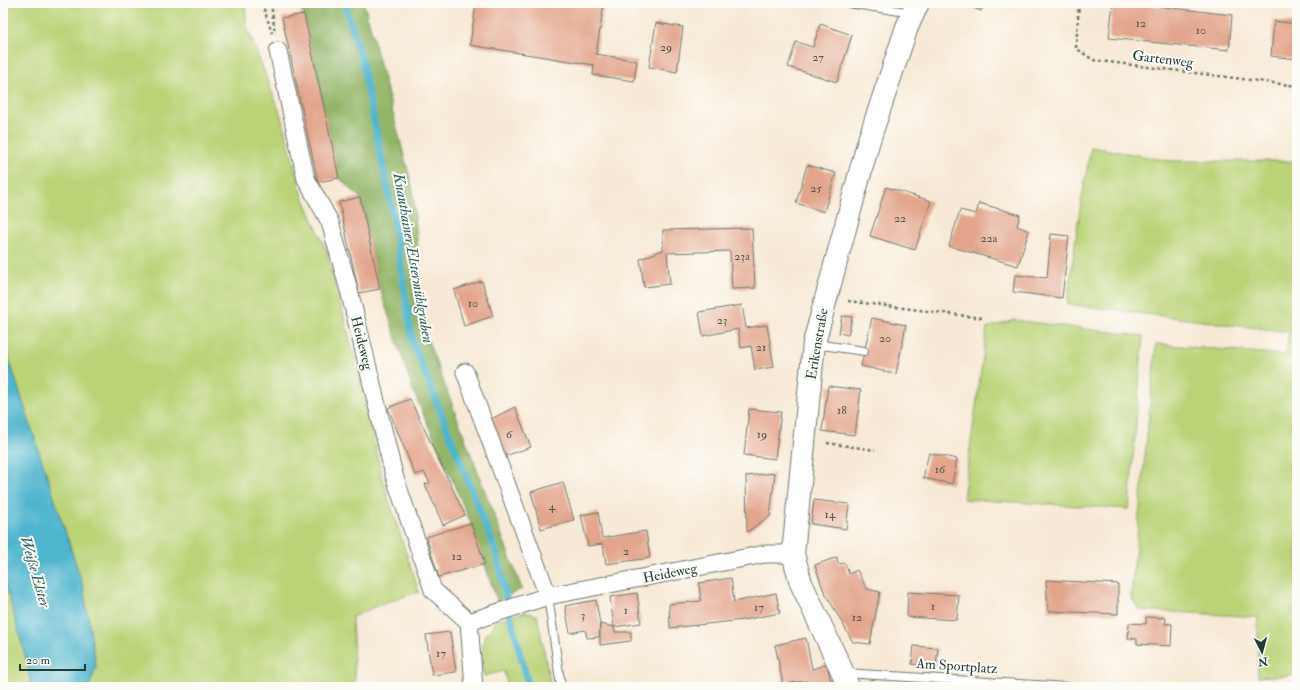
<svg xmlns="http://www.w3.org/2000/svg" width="1300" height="690" font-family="'IM FELL Double Pica',serif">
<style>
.green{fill:#bad377;stroke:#6c8856}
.forest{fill:#93b568;stroke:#59794e}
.water{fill:#4fb5ce;stroke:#377981}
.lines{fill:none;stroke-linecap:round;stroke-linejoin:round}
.stream{stroke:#4fb5ce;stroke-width:7}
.building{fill:#e3a58c}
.lane-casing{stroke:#6b796c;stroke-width:10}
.street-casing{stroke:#6b796c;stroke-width:19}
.secondary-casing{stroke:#6b796c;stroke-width:24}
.path{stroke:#6b796c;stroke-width:2.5;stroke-dasharray:3 3;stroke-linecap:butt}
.lane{stroke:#fff;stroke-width:8}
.street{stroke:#fff;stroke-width:17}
.secondary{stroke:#fff;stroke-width:22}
.labels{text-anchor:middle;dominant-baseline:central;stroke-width:4;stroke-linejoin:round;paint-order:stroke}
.number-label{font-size:12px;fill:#50574a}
.street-label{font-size:14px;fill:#1f3d34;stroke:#fdfcf7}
.water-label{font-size:15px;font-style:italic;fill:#2d6162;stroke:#fdfcf7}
</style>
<rect width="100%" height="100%" fill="#fdfcf7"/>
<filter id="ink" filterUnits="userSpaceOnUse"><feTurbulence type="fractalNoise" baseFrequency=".025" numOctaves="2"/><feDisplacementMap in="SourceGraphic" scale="8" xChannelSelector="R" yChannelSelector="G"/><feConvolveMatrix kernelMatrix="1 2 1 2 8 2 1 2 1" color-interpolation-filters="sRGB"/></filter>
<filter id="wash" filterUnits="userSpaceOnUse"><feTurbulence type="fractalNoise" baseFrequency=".012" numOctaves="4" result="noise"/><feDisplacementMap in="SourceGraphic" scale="16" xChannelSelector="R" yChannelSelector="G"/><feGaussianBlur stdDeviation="0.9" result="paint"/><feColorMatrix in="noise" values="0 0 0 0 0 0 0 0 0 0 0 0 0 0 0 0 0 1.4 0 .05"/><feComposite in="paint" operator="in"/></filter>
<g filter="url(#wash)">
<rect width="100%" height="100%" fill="#f7e9d5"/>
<g class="green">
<path d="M3,3H245L247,27L280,113L303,197L327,252L359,374L383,482L419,592L386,602L352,617L355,687H89L96,667L83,586L3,341Z"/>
<path d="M1091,147L1171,161H1297V675L1258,677V617L1139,610L1131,597L1156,344L1286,355L1289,332L1067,304L1080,208Z"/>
<path d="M1014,320L1143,336L1129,509L963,499L987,328Z"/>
<path d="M3,576L27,662L31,687H3Z"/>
<path d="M525,612L537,615L551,687H508L504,671L484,676L481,654L485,636L497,620Z"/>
</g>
<path class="forest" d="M294,3H364L413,190L424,330L522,589L497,601L471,523L412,388L380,289L360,197L339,178L304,14Z"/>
<path class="water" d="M3,341L83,586L96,667L89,687H31L27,662L3,576Z"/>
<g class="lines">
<g class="stream">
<path d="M344,3L361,57L393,215L412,340L497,554L507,602"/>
<path d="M510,615L529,687"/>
</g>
</g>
<g id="blocks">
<g class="building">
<path d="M476,3H604L596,54L637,61L634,81L593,75L594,65L470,45Z"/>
<path d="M962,3H985L981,11Z"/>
<path d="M1113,3H1130L1232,15L1229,50L1109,38Z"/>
<path d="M304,14L339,178L318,182L282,18Z"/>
<path d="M1274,21L1297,24V59L1271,56Z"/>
<path d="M656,23L683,27L677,72L649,67Z"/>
<path d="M820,24L852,35L837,82L788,67L796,42L813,47Z"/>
<path d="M807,165L836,173L824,212L796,203Z"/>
<path d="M886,187L931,201L915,250L870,236Z"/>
<path d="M360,197L380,289L359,293L339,202Z"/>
<path d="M979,203L1020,215L1017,226L1029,231L1018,266L949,246L960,210L976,214Z"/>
<path d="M752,228L755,288L732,289L730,251L667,253L670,284L644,287L640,259L663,250V230Z"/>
<path d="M1051,234L1069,236L1062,298L1013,292L1015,275L1047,278Z"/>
<path d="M482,281L493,316L464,326L454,290Z"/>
<path d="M742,305L746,328L767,325L774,367L755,370L751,346L741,348L738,329L703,336L699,312Z"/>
<path d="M842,316L852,317L848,335L839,333Z"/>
<path d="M872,318L906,325L896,374L861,366Z"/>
<path d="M828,386L861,390L855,435L822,431Z"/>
<path d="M410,399L465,515L443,525L425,484L430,483L424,472L415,475L388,408Z"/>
<path d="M515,407L531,447L502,457L487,421Z"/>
<path d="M749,409L781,412L775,459L744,455Z"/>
<path d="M929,453L957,459L952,484L923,478Z"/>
<path d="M775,473L770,516L747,532L746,476Z"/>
<path d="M563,482L574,520L541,529L531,492Z"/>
<path d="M814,500L849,504L846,529L811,524Z"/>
<path d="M598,512L602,538L646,531L650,558L606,564L603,544L588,546L581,515Z"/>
<path d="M471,523L485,564L439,577L426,537Z"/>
<path d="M837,557L838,564L845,563L849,574L857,570L867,589L880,592L870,644L853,642L823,589L815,565Z"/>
<path d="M731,578L734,602L776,593L780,613L743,620L670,628L669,604L701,601L699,583Z"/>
<path d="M1046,580L1118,584V614L1048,611Z"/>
<path d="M908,592L959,595L957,620L907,617Z"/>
<path d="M637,593L641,623L614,627L615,632H631V641L600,645V624L599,637L587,638L585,630L570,633L565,606L596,600L600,624L614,627L610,597Z"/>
<path d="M1146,617L1166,618L1165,624H1172L1171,646L1137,644V639L1128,638L1129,623L1146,624Z"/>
<path d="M450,632L456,672L432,675L426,635Z"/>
<path d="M806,638L812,669L827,664L832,687H807L806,681L783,684L775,645Z"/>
<path d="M914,646L938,648L936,667L912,664Z"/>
<path d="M925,684V687H895L894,685Z"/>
</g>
</g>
</g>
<g filter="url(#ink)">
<use href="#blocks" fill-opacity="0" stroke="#6b796c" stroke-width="1"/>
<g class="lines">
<g class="lane-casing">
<g id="lane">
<path d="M848,3L913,13"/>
<path d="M815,344L864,351"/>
<path d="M548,596L561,687"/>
<path d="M844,673L1068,687"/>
<path d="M1291,687L1297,686"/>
</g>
</g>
<g class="street-casing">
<g id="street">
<path d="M278,51L306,179L330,222L350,294L394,475L433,590L469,622L474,687"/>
<path d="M465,372L548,596"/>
<path d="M469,622L548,596L765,554H793"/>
</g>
</g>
<g class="secondary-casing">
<path id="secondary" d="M848,687L843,673L801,583L793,554L814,343L869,140L907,27L918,3"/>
</g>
<g class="path">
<path d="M262,3L272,33"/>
<path d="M271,3L275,33"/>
<path d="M1079,3L1076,48L1093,60L1297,86"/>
<path d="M848,301L982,318"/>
<path d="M827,443L875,450"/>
</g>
<use href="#lane" class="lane"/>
<use href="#street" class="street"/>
<use href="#secondary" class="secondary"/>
</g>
</g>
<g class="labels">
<g class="number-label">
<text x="1141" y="23">12</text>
<text x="1201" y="30">10</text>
<text x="666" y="47">29</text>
<text x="818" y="57">27</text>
<text x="816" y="188">25</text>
<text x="900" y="218">22</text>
<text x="989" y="238">22a</text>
<text x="742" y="256">23a</text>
<text x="473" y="303">10</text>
<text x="722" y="320">23</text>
<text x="885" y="338">20</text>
<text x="761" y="347">21</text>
<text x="842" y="410">18</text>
<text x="509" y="434">6</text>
<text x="762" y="434">19</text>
<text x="940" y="469">16</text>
<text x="552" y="506">4</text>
<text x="830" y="514">14</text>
<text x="626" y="551">2</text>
<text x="457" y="556">12</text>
<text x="933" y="606">1</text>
<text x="759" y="607">17</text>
<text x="626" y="610">1</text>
<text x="583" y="615">3</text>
<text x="857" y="617">12</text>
<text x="441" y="653">17</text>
</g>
<g class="street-label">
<text transform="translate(1163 59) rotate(7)">Gartenweg</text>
<text transform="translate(362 343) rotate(76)">Heideweg</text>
<text transform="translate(817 344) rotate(-80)">Erikenstraße</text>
<text transform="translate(670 573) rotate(-11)">Heideweg</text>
<text transform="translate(957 666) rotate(4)">Am Sportplatz</text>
</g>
<g class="water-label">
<text transform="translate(413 258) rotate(80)">Knauthainer Elstermühlgraben</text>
<text transform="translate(35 572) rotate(74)">Weiße Elster</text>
</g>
</g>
<rect width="1300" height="690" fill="none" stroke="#fdfcf7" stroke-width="16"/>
<g transform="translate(1262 652) rotate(174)" stroke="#fdfcf7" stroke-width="3" paint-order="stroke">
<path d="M0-3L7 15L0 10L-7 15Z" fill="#1f3d34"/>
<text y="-6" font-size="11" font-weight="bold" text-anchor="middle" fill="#1f3d34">N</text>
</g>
<path d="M20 664v6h65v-6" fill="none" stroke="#1f3d34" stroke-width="2"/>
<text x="26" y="664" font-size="12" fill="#1f3d34" stroke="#fdfcf7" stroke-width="3" paint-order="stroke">20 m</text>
</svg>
